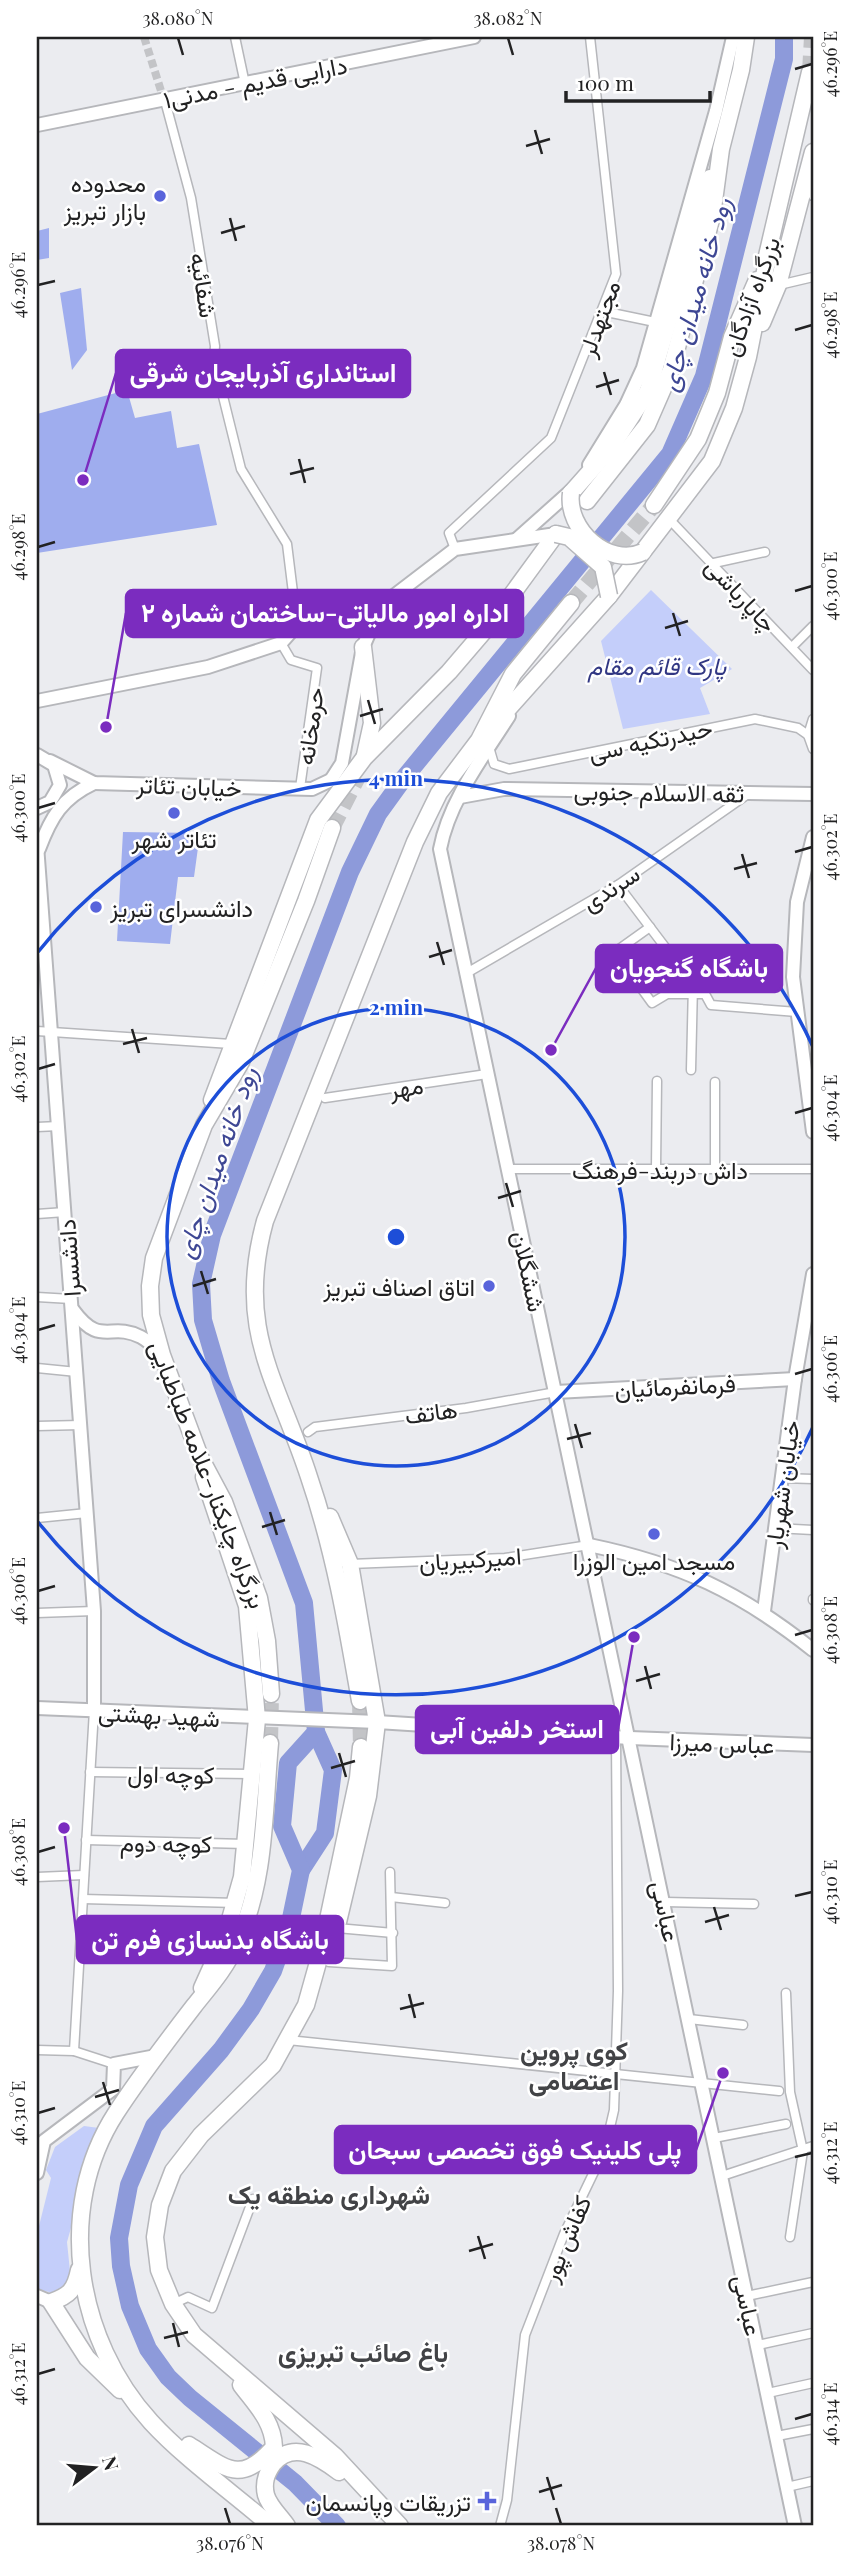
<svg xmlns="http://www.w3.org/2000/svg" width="850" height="2563" font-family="'Playfair Display',Vazirmatn,serif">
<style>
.green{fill:#c4cefa}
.forest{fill:#9fadee}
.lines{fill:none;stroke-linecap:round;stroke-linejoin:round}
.river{stroke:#8d9ada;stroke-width:18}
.street-tunnel{stroke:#c3c4c7;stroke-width:8;stroke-dasharray:8 4;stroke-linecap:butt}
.highway-tunnel{stroke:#c3c4c7;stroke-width:16;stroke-dasharray:16 8;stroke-linecap:butt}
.street-casing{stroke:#b6b7bb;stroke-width:11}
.secondary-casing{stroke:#b6b7bb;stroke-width:16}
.primary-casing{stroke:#b6b7bb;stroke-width:16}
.highway-casing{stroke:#b6b7bb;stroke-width:19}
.street{stroke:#fff;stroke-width:8}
.secondary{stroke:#fff;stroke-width:12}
.primary{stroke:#fff;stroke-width:12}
.highway{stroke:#fff;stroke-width:16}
.highway-bridge-casing{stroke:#b6b7bb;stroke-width:19;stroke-linecap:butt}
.highway-bridge{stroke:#fff;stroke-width:16}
.ticks{fill:none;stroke:#222223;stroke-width:2.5}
.ring{fill:none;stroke:#1d4ed8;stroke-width:3.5}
.poi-dot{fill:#5964db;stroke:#fff;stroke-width:2.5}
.labels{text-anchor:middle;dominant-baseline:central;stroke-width:5;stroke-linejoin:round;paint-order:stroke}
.street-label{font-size:24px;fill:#222223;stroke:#fff}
.poi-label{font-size:24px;fill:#222223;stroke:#fff;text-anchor:end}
.park-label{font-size:24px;font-style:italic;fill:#313783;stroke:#fff}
.water-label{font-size:26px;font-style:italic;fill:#3e4794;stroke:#fff}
.neighbourhood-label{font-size:26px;font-weight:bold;fill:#424346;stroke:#fff}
.centre{fill:#1d4ed8;stroke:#fff;stroke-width:3.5}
.ring-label{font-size:21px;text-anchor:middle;font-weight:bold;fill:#1d4ed8;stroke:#fff;stroke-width:5;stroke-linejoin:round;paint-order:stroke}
.leader{fill:none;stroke:#7b2cbf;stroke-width:2.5}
.callout-dot{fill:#7b2cbf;stroke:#fff;stroke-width:2.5}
.callout{fill:#7b2cbf;stroke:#7b2cbf;stroke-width:2.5}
.callout-label{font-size:26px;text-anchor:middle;font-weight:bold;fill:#fff}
.neatline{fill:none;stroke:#222223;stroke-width:2.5}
.ticks-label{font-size:18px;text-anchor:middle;fill:#222223}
</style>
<rect width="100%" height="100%" fill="#ebecf0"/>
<g class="green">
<path d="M651,590L732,669L700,688L710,714L623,729L601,641Z"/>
<path d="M84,2126L99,2128L67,2242L71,2281L57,2294L37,2289V2234L51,2178L46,2170L55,2147Z"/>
</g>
<g class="forest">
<path d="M49,228V258L37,260V231Z"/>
<path d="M81,288L87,350L72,370L60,293Z"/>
<path d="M127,390L135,418L171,411L177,448L199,444L217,525L37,553V414Z"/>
<path d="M123,832L200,833L194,877H178L170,944L117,941Z"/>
</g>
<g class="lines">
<g class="river">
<path d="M301,1870L325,1833L333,1770L316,1732"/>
<path d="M337,2526L295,2483L190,2398L168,2377L148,2349L130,2306L121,2266L119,2238L129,2185L154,2126L221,2050L251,2009L273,1971L290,1923L301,1870L282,1826L288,1763L316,1732L304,1603L221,1381L203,1320L201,1284L212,1235L350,872L378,814L404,778L670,454L704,376L784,59V37"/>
</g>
<path class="street-tunnel" d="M144,37L162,94"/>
<g class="highway-tunnel">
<path d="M810,72L812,37"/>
<path d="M571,603L654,505"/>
<path d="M332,828L358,777"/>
<path d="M360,1701L361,1747"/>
<path d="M270,1743L271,1694"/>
</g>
<g class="street-casing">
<g id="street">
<path d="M235,37L245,84"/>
<path d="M164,97L191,198L215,346L214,360L241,469L287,544L297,625"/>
<path d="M809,180L813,196"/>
<path d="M779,285L813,277"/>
<path d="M602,311L655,322"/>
<path d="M670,520L813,670"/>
<path d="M455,549L449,533L551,438L616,274L590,37"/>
<path d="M714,563L765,552"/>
<path d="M281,643L291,660L317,668L300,788"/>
<path d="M792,647L813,626"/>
<path d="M808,735L813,719"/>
<path d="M489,747L494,764L509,769L755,719L798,728L808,735L813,749"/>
<path d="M618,885L693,984L691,1070"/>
<path d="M650,927L615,952L652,1003L667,994H705L711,1005L797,1012"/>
<path d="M465,974L618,885L748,794"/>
<path d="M37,1031L231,1044"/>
<path d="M325,1098L487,1074"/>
<path d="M37,1127L59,1126"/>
<path d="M656,1168L657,1081"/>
<path d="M715,1168V1082"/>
<path d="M507,1169H813"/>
<path d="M37,1214L65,1212"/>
<path d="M37,1297L71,1299"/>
<path d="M37,1368L77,1372"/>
<path d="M37,1426L81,1425"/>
<path d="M308,1432L315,1427L466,1408L556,1392"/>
<path d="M781,1478L813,1479"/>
<path d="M37,1518L87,1513"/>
<path d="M775,1528L813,1530"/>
<path d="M350,1564L505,1558L589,1545"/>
<path d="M813,1600V1599"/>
<path d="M37,1613L94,1611"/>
<path d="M90,1772L252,1774"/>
<path d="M86,1840L246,1844"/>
<path d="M37,1877L84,1875"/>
<path d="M391,1897L445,1903"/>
<path d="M83,1899L237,1903"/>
<path d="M665,1902L754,1904"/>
<path d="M337,1928L393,1933"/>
<path d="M329,1962L392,1966L390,1872"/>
<path d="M786,1993L790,2092L803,2151L790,2237"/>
<path d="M689,2019L743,2025"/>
<path d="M288,2040L779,2091"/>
<path d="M37,2050L74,2051L114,2064"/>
<path d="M74,2051L94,1710"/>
<path d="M714,2138L786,2124"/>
<path d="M722,2176L813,2146"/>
<path d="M747,2296L813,2282"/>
<path d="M173,2304L188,2297L212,2308L253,2199"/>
<path d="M758,2345L813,2333"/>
<path d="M768,2393L813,2383"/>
<path d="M777,2436L813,2429"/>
<path d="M787,2487L813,2481"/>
<path d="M500,2526L507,2500L525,2335L564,2234L605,2149L614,2110L618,1991L616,1739"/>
</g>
</g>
<g class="secondary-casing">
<g id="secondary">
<path d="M589,465L626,405L643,368L716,111L733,37"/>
<path d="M517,539L573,489"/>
<path d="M37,701L208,667L281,643L297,625L391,598"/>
<path d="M331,780L342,763L363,647L374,622L391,598L455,549L556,534"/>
<path d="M813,837L797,902L793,977L813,1132"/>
<path d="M37,845L94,1611V1710"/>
<path d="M39,849C51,817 62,798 94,783"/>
<path d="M73,1310C101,1348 110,1321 141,1337C149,1341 156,1349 162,1355"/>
<path d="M556,1392L795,1379"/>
<path d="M589,1545C681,1564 740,1592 813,1650"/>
<path d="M764,1611L795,1379L813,1274"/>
<path d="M630,1738L813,1745"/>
<path d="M37,2173L44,2141L113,2089L114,2064L156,2056"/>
<path d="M37,2296L51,2302"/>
</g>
</g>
<g class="primary-casing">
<g id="primary">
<path d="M37,125L474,37"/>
<path d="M509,716C483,757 449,801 440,849L795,2526"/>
<path d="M37,755L54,765L60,785L50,802L37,808"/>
<path d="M50,761L94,783L312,789L331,780"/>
<path d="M460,797L504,789L813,794"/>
<path d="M37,1708L377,1722L630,1738"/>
</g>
</g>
<g class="highway-casing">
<g id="highway">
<path d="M766,260L810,72"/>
<path d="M762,323L778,285L813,152"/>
<path d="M571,493L610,449L648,391L710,178"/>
<path d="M587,501L647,425L671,370L712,216L721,149L741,70L746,37"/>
<path d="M654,505L698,439L717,393L732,337L757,280"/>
<path d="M363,647L372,723L365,755"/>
<path d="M490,729L609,596L712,461L734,408L748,357L769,251"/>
<path d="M212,1100L318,820L364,758L449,672L491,623L556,534"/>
<path d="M330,1517L350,1564L377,1722L368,1796L338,1922"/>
<path d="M271,1694L267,1641L259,1598L224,1502L200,1457L162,1355L151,1315L150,1286L154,1258L204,1125L241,1062L306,901L332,828"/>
<path d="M360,1701C347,1625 334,1550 309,1477C277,1379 235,1330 265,1221L415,842L439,793L479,740L513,674L571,603"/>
<path d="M270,1743C264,1809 266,1884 236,1945C226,1968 209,1987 194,2006C167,2041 140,2076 116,2113C54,2209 76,2340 151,2422C184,2458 233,2493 271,2526"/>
<path d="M361,1747L358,1778L322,1948L306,2005L273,2065L201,2135L173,2171L160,2205L155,2237L159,2270L173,2304L194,2335L335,2456L400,2526"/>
<path d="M202,1988L225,1937L242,1877L257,1719L247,1606L204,1477"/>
<path d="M79,2270C75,2290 69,2296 51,2302L87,2358L120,2390"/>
<path d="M189,2445C226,2468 240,2486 274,2447C273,2421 256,2405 241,2385"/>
<path d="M287,2526C281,2517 269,2506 266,2495C263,2483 266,2474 273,2464C293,2440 319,2457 339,2472"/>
</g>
</g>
<use href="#street" class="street"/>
<use href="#secondary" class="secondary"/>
<use href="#primary" class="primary"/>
<use href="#highway" class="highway"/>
<g class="highway-bridge-casing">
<g id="highway-bridge">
<path d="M571,493C566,529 608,568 643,552"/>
<path d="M556,534L569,537L603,567L609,596"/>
</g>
</g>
<use href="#highway-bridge" class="highway-bridge"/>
</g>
<path class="ticks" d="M178,38L183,55M508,38L513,55M795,69L812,64M535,130L542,154M526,146L550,139M230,218L236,241M221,233L245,226M38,285L55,281M795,330L812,325M604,372L611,395M596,387L619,380M299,459L305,483M290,474L314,468M38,547L55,542M795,591L812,586M673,613L680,636M665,628L688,621M368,700L375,724M360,716L383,709M38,808L55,803M795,852L812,847M742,854L749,878M734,869L757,863M437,942L444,965M429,957L452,950M132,1029L139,1053M123,1044L147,1038M38,1069L55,1064M795,1113L812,1108M506,1183L513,1207M498,1198L521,1191M201,1271L208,1294M193,1286L216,1279M38,1330L55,1325M795,1374L812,1369M575,1424L582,1448M567,1439L591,1433M270,1512L277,1535M262,1527L285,1520M38,1591L55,1586M795,1635L812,1630M645,1666L651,1689M636,1681L660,1674M339,1753L346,1777M331,1768L355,1761M38,1852L55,1847M795,1896L812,1892M714,1907L721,1930M705,1922L729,1915M409,1994L415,2018M400,2009L424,2003M103,2082L110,2105M95,2097L119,2090M38,2113L55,2108M795,2157L812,2153M478,2236L485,2259M469,2251L493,2244M173,2323L179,2347M164,2338L188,2332M38,2374L55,2369M795,2419L812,2414M547,2477L554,2500M539,2492L562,2485M225,2508L230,2524M556,2508L561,2524"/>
<g class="ring">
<circle cx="396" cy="1237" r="229"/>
<path d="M813 1427A458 458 0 0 1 38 1522M38 952A458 458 0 0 1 813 1047"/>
</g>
<g class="poi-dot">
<circle cx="160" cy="196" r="7"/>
<circle cx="174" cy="813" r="7"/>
<circle cx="96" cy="907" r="7"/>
<circle cx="489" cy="1286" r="7"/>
<circle cx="654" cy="1534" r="7"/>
<path d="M483.5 2490.5h7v7h7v7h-7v7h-7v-7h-7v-7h7z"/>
</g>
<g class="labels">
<g class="street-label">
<text transform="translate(255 81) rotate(-11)">دارایی قدیم - مدنی۱</text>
<text transform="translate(205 285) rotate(81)">شفائیه</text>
<text transform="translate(750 296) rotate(-70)">بزرگراه آزادگان</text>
<text transform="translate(598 318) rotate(-70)">مجتهدلر</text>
<text transform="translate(742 594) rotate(47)">چاپارباشی</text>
<text transform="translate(309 726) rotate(-82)">حرمخانه</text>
<text transform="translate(650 739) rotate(-12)">حیدرتکیه سی</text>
<text transform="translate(189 785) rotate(2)">خیابان تئاتر</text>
<text transform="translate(659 791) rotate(1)">ثقه الاسلام جنوبی</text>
<text transform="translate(610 887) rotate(-33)">سرندی</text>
<text transform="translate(406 1086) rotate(-9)">مهر</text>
<text x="660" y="1169">داش دربند-فرهنگ</text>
<text transform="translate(68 1258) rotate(-94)">دانشسرا</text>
<text transform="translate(530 1271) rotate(78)">ششگلان</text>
<text transform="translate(675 1385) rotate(-3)">فرمانفرمائیان</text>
<text transform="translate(431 1411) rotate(-7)">هاتف</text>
<text transform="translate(209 1474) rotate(69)">بزرگراه چایکنار-علامه طباطبایی</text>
<text transform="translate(781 1484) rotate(-82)">خیابان شهریار</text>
<text transform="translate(470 1558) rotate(-4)">امیرکبیریان</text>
<text transform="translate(159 1714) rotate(3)">شهید بهشتى</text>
<text transform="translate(722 1742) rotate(2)">عباس میرزا</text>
<text transform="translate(171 1773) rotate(1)">کوچه اول</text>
<text transform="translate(166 1842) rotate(1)">کوچه دوم</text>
<text transform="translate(667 1911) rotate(78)">عباسى</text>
<text transform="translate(565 2238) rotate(-67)">کفاش پور</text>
<text transform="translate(749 2305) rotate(78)">عباسی</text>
</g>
<g class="poi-label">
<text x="146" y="182">محدوده<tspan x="146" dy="28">بازار تبریز</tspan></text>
<text x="174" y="838" text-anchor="middle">تئاتر شهر</text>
<text x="110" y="907" text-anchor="start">دانشسرای تبریز</text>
<text x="475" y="1286">اتاق اصناف تبریز</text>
<text x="654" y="1560" text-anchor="middle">مسجد امین الوزرا</text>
<text x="471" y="2501">تزریقات وپانسمان</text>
</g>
<g class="park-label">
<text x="657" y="665">پارک قائم مقام</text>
</g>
<g class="water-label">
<text transform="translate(694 294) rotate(-74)">رود خانه میدان چای</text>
<text transform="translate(215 1162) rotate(-71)">رود خانه میدان چای</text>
</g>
<g class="neighbourhood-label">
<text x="574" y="2049">کوی پروین<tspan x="574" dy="30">اعتصامی</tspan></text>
<text x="329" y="2193">شهرداری منطقه یک</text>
<text x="363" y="2351">باغ صائب تبریزی</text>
</g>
</g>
<circle cx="396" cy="1237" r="10" class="centre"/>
<g class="ring-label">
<text x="396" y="786">4 min</text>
<text x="396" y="1015">2 min</text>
</g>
<path class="leader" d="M83 480L116 373M106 727L126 613M551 1050L596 968M634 1637L618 1729M64 1828L77 1940M723 2073L696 2150"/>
<g class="callout-dot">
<circle cx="83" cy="480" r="7"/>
<circle cx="106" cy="727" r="7"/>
<circle cx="551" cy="1050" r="7"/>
<circle cx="634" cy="1637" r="7"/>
<circle cx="64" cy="1828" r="7"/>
<circle cx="723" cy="2073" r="7"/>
</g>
<g class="callout">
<rect x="116" y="350" width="294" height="47" rx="7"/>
<rect x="126" y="590" width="397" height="47" rx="7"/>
<rect x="596" y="945" width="186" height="47" rx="7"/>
<rect x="416" y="1706" width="202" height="47" rx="7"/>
<rect x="77" y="1916" width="266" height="47" rx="7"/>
<rect x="335" y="2126" width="361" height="47" rx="7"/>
</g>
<g class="callout-label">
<text x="263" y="382">استانداری آذربایجان شرقی</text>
<text x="325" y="622">اداره امور مالیاتی-ساختمان شماره ۲</text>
<text x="689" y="977">باشگاه گنجویان</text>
<text x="517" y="1738">استخر دلفین آبی</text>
<text x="210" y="1949">باشگاه بدنسازی فرم تن</text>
<text x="515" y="2159">پلی کلینیک فوق تخصصی سبحان</text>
</g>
<rect width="850" height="2563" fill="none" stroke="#ffffff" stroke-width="77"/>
<g transform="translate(94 2468) rotate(74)" stroke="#ffffff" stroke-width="5" paint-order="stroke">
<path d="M0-5L12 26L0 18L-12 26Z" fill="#222223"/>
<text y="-10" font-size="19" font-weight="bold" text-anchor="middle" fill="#222223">N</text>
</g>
<path d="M566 91v10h144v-10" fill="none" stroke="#222223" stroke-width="3.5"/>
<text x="577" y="91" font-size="21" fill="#222223" stroke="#ffffff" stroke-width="5" paint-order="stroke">100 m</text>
<rect x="38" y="38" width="774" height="2486" class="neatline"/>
<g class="ticks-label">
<text x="178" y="25">38.080°N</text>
<text x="508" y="25">38.082°N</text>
<text transform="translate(831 64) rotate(-90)" y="6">46.296°E</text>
<text transform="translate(19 285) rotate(-90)" y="6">46.296°E</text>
<text transform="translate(831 325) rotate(-90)" y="6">46.298°E</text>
<text transform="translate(19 547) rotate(-90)" y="6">46.298°E</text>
<text transform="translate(831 586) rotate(-90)" y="6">46.300°E</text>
<text transform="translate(19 808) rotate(-90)" y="6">46.300°E</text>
<text transform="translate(831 847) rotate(-90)" y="6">46.302°E</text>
<text transform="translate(19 1069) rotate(-90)" y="6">46.302°E</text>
<text transform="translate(831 1108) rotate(-90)" y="6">46.304°E</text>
<text transform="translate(19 1330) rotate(-90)" y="6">46.304°E</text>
<text transform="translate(831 1369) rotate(-90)" y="6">46.306°E</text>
<text transform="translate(19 1591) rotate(-90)" y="6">46.306°E</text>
<text transform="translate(831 1630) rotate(-90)" y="6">46.308°E</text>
<text transform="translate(19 1852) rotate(-90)" y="6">46.308°E</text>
<text transform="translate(831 1892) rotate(-90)" y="6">46.310°E</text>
<text transform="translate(19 2113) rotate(-90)" y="6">46.310°E</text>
<text transform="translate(831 2153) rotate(-90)" y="6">46.312°E</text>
<text transform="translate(19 2374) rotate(-90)" y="6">46.312°E</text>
<text transform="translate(831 2414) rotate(-90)" y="6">46.314°E</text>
<text x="230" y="2550">38.076°N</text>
<text x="561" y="2550">38.078°N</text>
</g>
</svg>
